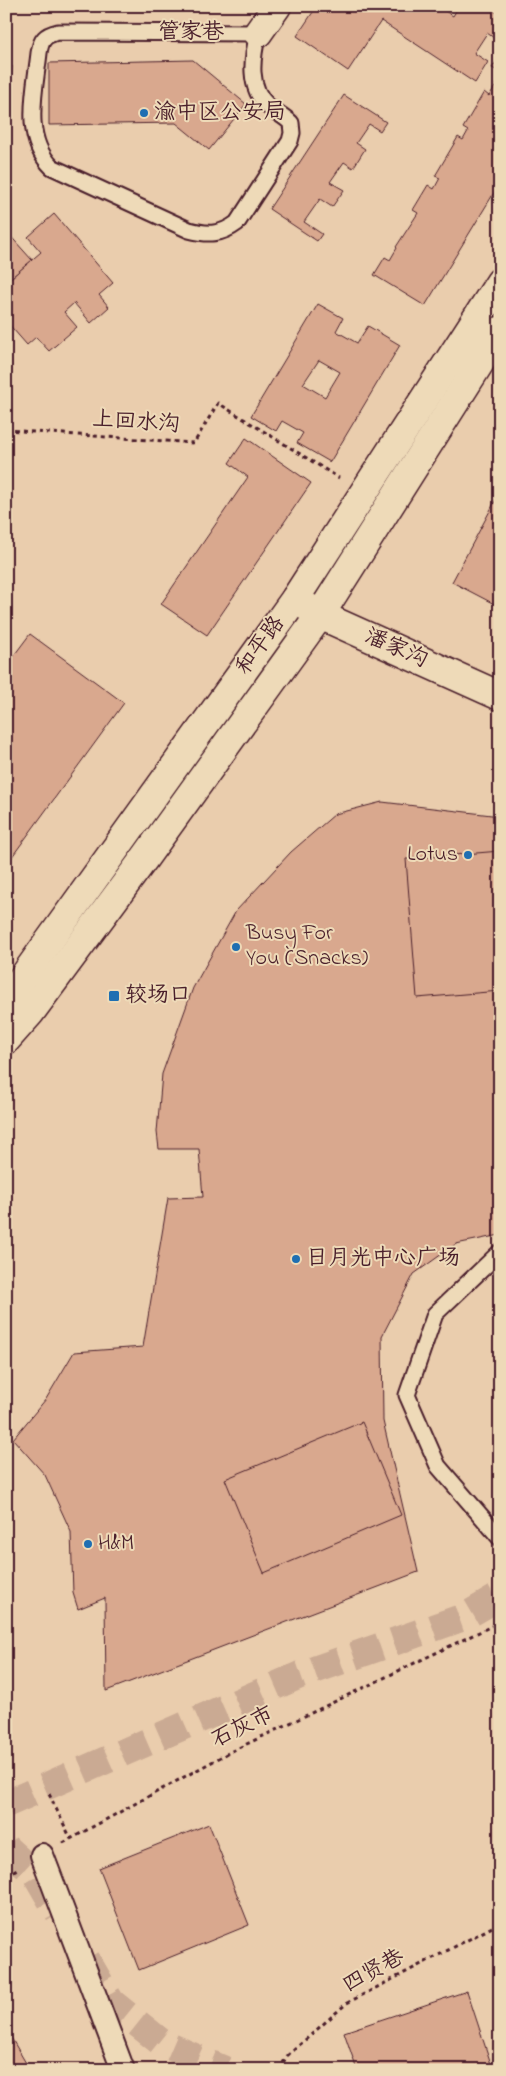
<svg xmlns="http://www.w3.org/2000/svg" width="506" height="2076" font-family="'Indie Flower','LXGW WenKai TC',sans-serif">
<style>
.building{fill:#d9a88e;stroke:#4a1f2b;fill-rule:evenodd}
.lines{fill:none;stroke-linecap:round;stroke-linejoin:round}
.secondary-tunnel{stroke:#caaa93;stroke-width:28;stroke-dasharray:28 14;stroke-linecap:butt}
.service-casing{stroke:#4a1f2b;stroke-width:19}
.pedestrian-casing{stroke:#4a1f2b;stroke-width:26}
.minor-casing{stroke:#4a1f2b;stroke-width:31}
.secondary-casing{stroke:#4a1f2b;stroke-width:31}
.path{stroke:#4a1f2b;stroke-width:3;stroke-dasharray:4 4;stroke-linecap:butt}
.service{stroke:#eedab8;stroke-width:15}
.pedestrian{stroke:#eedab8;stroke-width:22}
.minor{stroke:#eedab8;stroke-width:28}
.secondary{stroke:#eedab8;stroke-width:28}
.poi-dot{fill:#1f6fb2;stroke:#eedab8;stroke-width:2}
.labels{text-anchor:middle;dominant-baseline:central;stroke-width:4;stroke-linejoin:round;paint-order:stroke}
.street-label{font-size:22px;fill:#4a1f2b;stroke:#eedab8}
.poi-label{font-size:22px;fill:#4a1f2b;stroke:#eedab8;text-anchor:start}
</style>
<rect width="100%" height="100%" fill="#eacdad"/>
<filter id="ink" filterUnits="userSpaceOnUse"><feTurbulence type="fractalNoise" baseFrequency=".02" numOctaves="2"/><feDisplacementMap in="SourceGraphic" scale="10" xChannelSelector="R" yChannelSelector="G"/><feConvolveMatrix kernelMatrix="1 2 1 2 8 2 1 2 1" color-interpolation-filters="sRGB"/></filter>
<g filter="url(#ink)">
<g class="building">
<path d="M317,6H437L453,16L459,6H487L500,15V42L487,33L474,53L488,62L475,83L381,21L348,71L297,36Z"/>
<path d="M500,56V72L492,68Z"/>
<path d="M193,60L246,104L209,150L176,123L49,125V63Z"/>
<path d="M6,66H12L9,118L6,117Z"/>
<path d="M500,79V183L425,306L374,275L385,257L390,260L397,248L396,247L418,213L413,210L428,185L434,189L440,178L435,176L458,137L463,140L468,131L463,128L484,92L489,96Z"/>
<path d="M344,95L386,122L380,131L369,124L356,143L365,149L353,168L344,162L330,182L344,190L332,207L320,199L304,222L322,234L317,241L269,209Z"/>
<path d="M54,214L113,283L99,295L109,307L91,323L74,303L64,312L77,327L49,351L36,337L27,345L6,321V282L41,252L28,237Z"/>
<path d="M6,231L32,260L6,282Z"/>
<path d="M318,304L343,318L336,331L357,343L368,326L400,345L330,462L297,443L303,433L282,421L276,431L251,416ZM319,360L340,372L325,397L303,384Z"/>
<path d="M246,438L311,483L207,635L161,604L248,477L229,463Z"/>
<path d="M500,492V607L452,582Z"/>
<path d="M30,634L124,703L6,865V666Z"/>
<path d="M382,802L500,816V1235L456,1244L414,1274L382,1336L383,1421L418,1572L106,1691L105,1598L78,1609L73,1593L71,1532L45,1475L13,1439L46,1399L74,1352L143,1347L168,1198L203,1197L199,1149H159L157,1132L162,1074L193,988L236,911L291,852L335,814Z"/>
<path d="M500,851V991L417,998L406,859Z"/>
<path d="M362,1422L401,1515L264,1573L225,1479Z"/>
<path d="M209,1824L249,1925L139,1970L99,1868Z"/>
<path d="M467,1991L493,2070H357L344,2032Z"/>
<path d="M6,2029L30,2070H6Z"/>
</g>
<g class="lines">
<g class="secondary-tunnel">
<path d="M6,1804L300,1675L464,1617L500,1596"/>
<path d="M6,1848L37,1876L59,1914"/>
<path d="M86,1959L111,2002L162,2043L225,2070"/>
</g>
<g class="service-casing">
<g id="service">
<path d="M58,32L258,33C252,58 247,88 269,107C277,113 284,116 291,123L292,133L290,141L237,223C221,235 208,235 189,230L52,167C22,137 35,91 39,53C41,39 45,35 58,32Z"/>
<path d="M500,1252L435,1314L407,1395L438,1466L500,1538"/>
</g>
</g>
<g class="pedestrian-casing">
<path id="pedestrian" d="M42,1855L123,2070"/>
</g>
<g class="minor-casing">
<g id="minor">
<path d="M258,33L277,6"/>
<path d="M295,599L320,615L500,696"/>
</g>
</g>
<g class="secondary-casing">
<g id="secondary">
<path d="M6,1001L295,599L500,282"/>
<path d="M6,1040L30,1013L144,859L320,615L500,331"/>
</g>
</g>
<g class="path">
<path d="M6,6L58,7"/>
<path d="M6,430L194,443L218,403L339,478"/>
<path d="M49,1794L71,1839"/>
<path d="M63,1843L230,1752L500,1622"/>
<path d="M6,1875L19,1868"/>
<path d="M279,2070L287,2056L347,2003L500,1923"/>
</g>
<use href="#service" class="service"/>
<use href="#pedestrian" class="pedestrian"/>
<use href="#minor" class="minor"/>
<use href="#secondary" class="secondary"/>
</g>
</g>
<g class="poi-dot">
<circle cx="144" cy="113" r="5"/>
<circle cx="468" cy="855" r="5"/>
<circle cx="236" cy="947" r="5"/>
<rect x="108" y="990" width="12" height="12" rx="2.5"/>
<circle cx="296" cy="1259" r="5"/>
<circle cx="88" cy="1544" r="5"/>
</g>
<g class="labels">
<g class="street-label">
<text x="191" y="33">管家巷</text>
<text transform="translate(136 423) rotate(4)">上回水沟</text>
<text transform="translate(261 646) rotate(-54)">和平路</text>
<text transform="translate(396 649) rotate(24)">潘家沟</text>
<text transform="translate(243 1728) rotate(-26)">石灰市</text>
<text transform="translate(374 1972) rotate(-29)">四贤巷</text>
</g>
<g class="poi-label">
<text x="154" y="113">渝中区公安局</text>
<text x="458" y="855" text-anchor="end">Lotus</text>
<text x="246" y="934">Busy For<tspan x="246" dy="25">You (Snacks)</tspan></text>
<text x="125" y="996">较场口</text>
<text x="306" y="1259">日月光中心广场</text>
<text x="98" y="1544">H&amp;M</text>
</g>
</g>
<rect width="506" height="2076" fill="none" stroke="#eedab8" stroke-width="25"/>
<rect x="12" y="12" width="481" height="2051" fill="none" stroke="#4a1f2b" stroke-width="2" filter="url(#ink)"/>
</svg>
